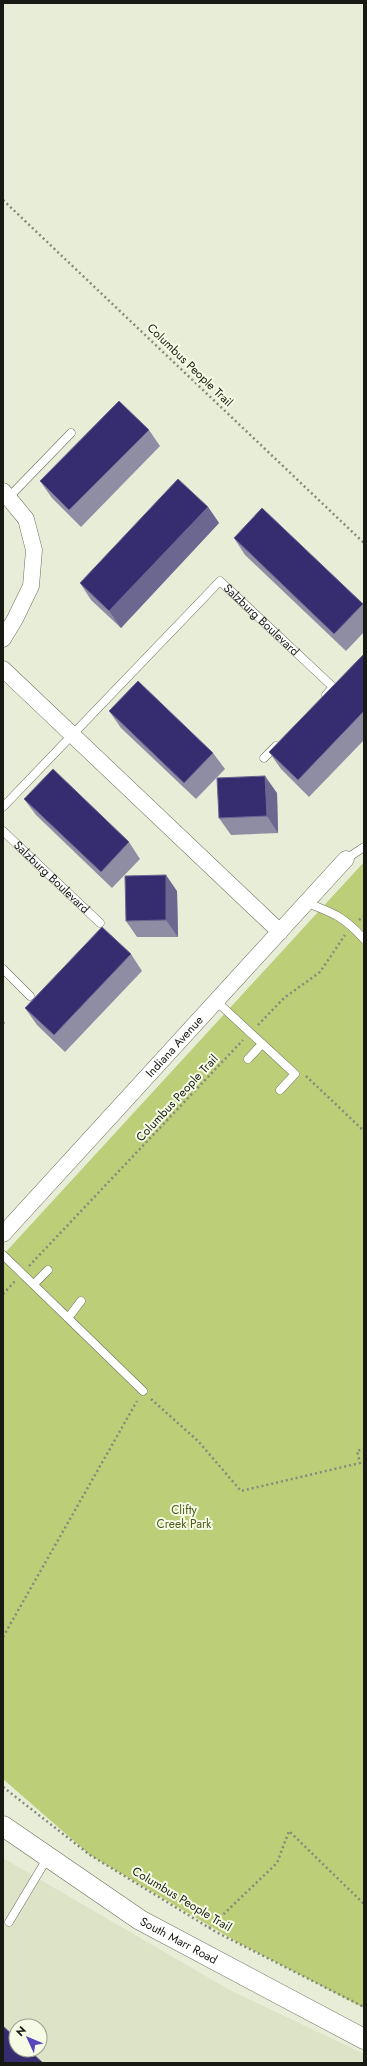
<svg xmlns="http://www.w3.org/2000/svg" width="367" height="2066" font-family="Jost,sans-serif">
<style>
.built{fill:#dce3c7;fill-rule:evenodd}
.green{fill:#bdce79}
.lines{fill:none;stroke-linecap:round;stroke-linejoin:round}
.service-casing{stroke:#6a6f5c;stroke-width:9}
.minor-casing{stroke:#6a6f5c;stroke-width:17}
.tertiary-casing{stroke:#6a6f5c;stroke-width:21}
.path{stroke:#868a7b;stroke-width:2.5;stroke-dasharray:2 3;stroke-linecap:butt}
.service{stroke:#fff;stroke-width:8}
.minor{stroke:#fff;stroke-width:16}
.tertiary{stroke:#fff;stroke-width:20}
.wall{fill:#8f8da4}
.shaded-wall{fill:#6b6790}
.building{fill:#362d71;stroke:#6b6790}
.labels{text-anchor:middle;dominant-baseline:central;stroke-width:4;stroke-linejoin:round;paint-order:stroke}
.street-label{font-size:12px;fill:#181912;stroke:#f5fbe5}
.park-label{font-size:12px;fill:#505a1c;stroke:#f5fbe5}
</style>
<rect width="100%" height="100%" fill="#e8edd8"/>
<path class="built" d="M3,1858L228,1989L364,2054V2063H3ZM16,2026H40V2050H16Z"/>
<path class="green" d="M364,862V2008L237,1942L90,1855L3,1779V1255Z"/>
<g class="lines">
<g class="service-casing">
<g id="service">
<path d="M9,497L71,433"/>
<path d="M264,758L276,746"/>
<path id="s1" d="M3,807L220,581L333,687L326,695"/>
<path id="s2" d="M3,831L100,923"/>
<path d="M346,859L364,847"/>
<path d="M307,903C334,913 344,917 364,939"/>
<path d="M3,969L30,996"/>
<path d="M216,1001L295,1074L280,1090"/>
<path d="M248,1059L262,1044"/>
<path d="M3,1255L68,1318L81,1301"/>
<path d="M34,1284L48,1270"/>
<path d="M68,1318L143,1391"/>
<path d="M9,1922L48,1857"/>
</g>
</g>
<g class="minor-casing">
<g id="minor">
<path d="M3,491L26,519L34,550L31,586L15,619L3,639"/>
<path d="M3,669L280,932"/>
<path id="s3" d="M3,1234L346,859"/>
</g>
</g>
<g class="tertiary-casing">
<g id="tertiary">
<path id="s4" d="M3,1826L140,1920L364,2039"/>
</g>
</g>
<g class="path">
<path d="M3,200L364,543"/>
<path d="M359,920L364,916"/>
<path d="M258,1025L284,998L320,972L345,935"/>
<path d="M306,1076L364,1131"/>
<path d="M29,1266L243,1040"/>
<path d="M3,1294L15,1281"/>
<path d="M151,1399L198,1441L241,1491L360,1463L357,1451L364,1449"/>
<path d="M3,1637L137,1401"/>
<path d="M3,1787L90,1855L216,1932L364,2007"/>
<path d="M209,1928L277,1863L289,1831L364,1904"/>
</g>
<use href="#service" class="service"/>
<use href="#minor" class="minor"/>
<use href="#tertiary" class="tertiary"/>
</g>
<g class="wall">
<path d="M149,430L160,446L81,527L52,498L40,481Z"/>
<path d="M208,507L219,523L121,628L91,600L80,583Z"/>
<path d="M234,538L363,604L364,606V632L346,651L245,555Z"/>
<path d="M364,654V740L309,797L281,769L269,752Z"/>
<path d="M109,711L213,753L225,769L196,799L121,728Z"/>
<path d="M277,793L278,833L231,835L219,818Z"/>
<path d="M24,799L129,842L140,859L112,888L36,815Z"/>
<path d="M177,891L178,937H137L126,921Z"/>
<path d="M131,954L142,971L65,1052L37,1025L25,1008Z"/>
<path d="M3,1020L5,1023L3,1025Z"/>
</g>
<g class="shaded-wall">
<path d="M208,507L219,523L121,628L109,611Z"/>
<path d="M265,776L277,793L278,833L267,816Z"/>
<path d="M166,875L177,891L178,937L166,920Z"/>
</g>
<g class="building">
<path d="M119,401L149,430L69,510L40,481Z"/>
<path d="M178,479L208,507L109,611L80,583Z"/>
<path d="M262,508L363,604L334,634L234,538Z"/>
<path d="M364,654V711L298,780L269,752Z"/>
<path d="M138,681L213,753L184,783L109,711Z"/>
<path d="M53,769L129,842L101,872L24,799Z"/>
<path d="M265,776L267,816L219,818L217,778Z"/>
<path d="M166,875V920L126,921L125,876Z"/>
<path d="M102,927L131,954L54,1035L25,1008Z"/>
<path d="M3,2026L16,2038V2050H29L43,2063H3Z"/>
</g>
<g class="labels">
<g class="street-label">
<text transform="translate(190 365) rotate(44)">Columbus People Trail</text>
<text stroke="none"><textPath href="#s1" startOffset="370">Salzburg Boulevard</textPath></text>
<text stroke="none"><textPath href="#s2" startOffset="67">Salzburg Boulevard</textPath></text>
<text stroke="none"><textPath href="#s3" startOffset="254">Indiana Avenue</textPath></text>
<text transform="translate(177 1098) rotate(-47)">Columbus People Trail</text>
<text transform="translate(182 1899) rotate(31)">Columbus People Trail</text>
<text stroke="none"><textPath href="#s4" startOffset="210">South Marr Road</textPath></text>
</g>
<g class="park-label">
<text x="184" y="1510">Clifty<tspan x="184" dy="14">Creek Park</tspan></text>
</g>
</g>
<rect width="367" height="2066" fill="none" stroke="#181912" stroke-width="8"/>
<g transform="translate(28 2038) rotate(314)"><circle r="19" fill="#f5fbe5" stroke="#9da191"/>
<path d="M0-3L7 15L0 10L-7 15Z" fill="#5945bd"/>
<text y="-6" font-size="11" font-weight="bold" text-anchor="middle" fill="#181912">N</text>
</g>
</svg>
